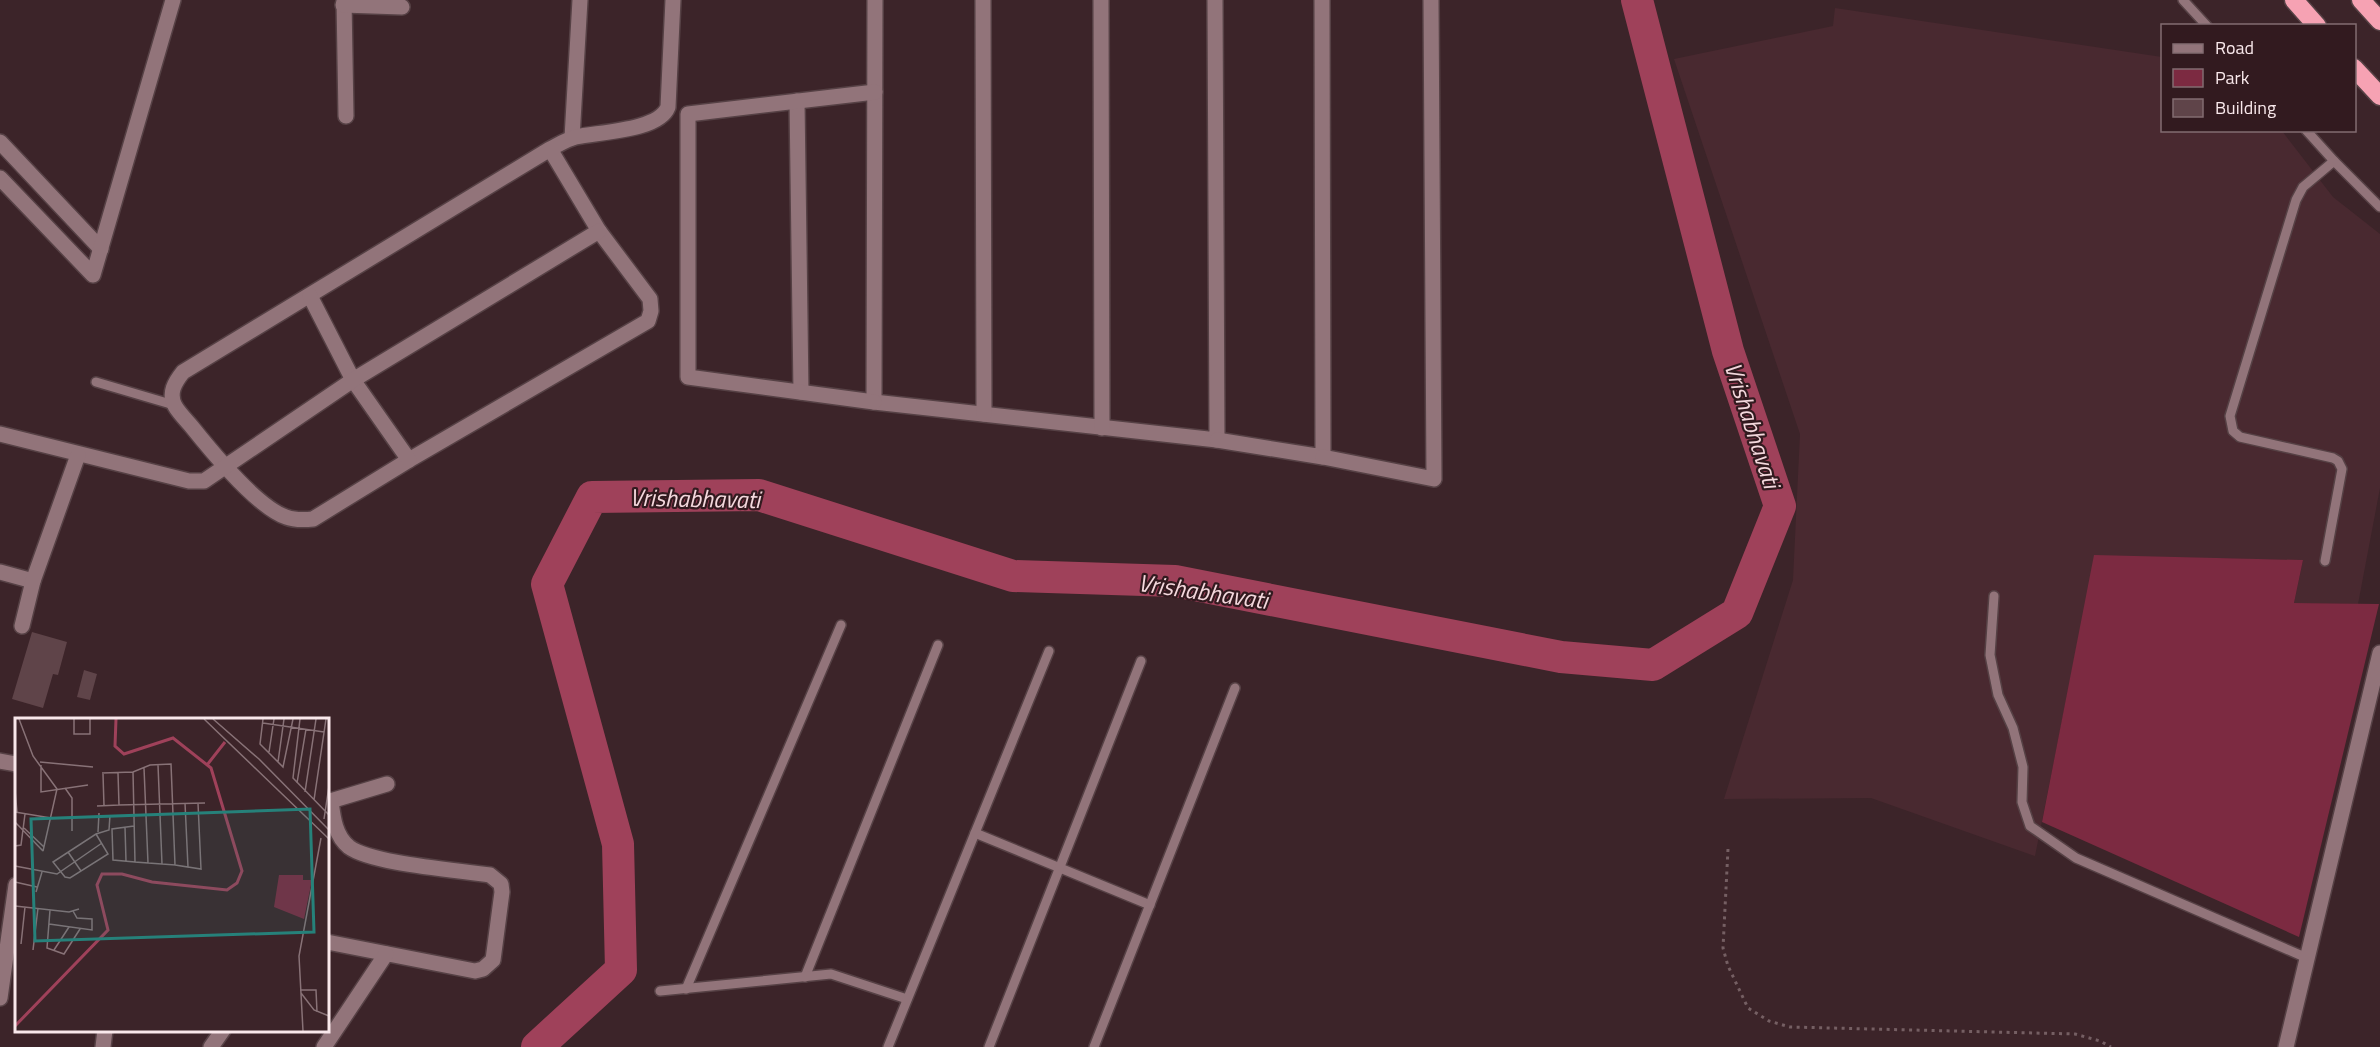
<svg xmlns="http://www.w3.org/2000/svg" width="2380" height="1047" font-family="'Titillium Web',sans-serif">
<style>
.built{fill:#492930}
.green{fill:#7c2a41}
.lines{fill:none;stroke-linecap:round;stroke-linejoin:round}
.river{stroke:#9f415a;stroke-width:32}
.building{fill:#5f4449}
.service-casing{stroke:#564145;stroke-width:12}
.minor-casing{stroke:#564145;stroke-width:18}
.tertiary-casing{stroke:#564145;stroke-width:18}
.motorway-casing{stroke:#564145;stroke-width:21}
.path{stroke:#755f63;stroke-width:3;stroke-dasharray:3 4.5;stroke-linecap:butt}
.service{stroke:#92747a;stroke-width:9}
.minor{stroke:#92747a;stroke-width:15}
.tertiary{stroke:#92747a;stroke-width:15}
.motorway{stroke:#f6a2b3;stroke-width:18}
.labels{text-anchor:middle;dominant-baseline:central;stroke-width:4.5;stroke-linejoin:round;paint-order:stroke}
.water-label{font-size:24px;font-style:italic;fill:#f4d8dd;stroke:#321a1f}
.inset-river{fill:none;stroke:#9f415a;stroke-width:3}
.inset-road{fill:none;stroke:#887277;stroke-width:1.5}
.view{fill:#26817a;fill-opacity:0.15;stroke:#26817a;stroke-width:3}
.inset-edge{fill:none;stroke:#f9e8eb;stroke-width:3}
</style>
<rect width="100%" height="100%" fill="#3c2429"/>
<path class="built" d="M1835,8L2162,57V130L2282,131L2333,197L2380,234V488L2358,604L2294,603L2303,560L2095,556L2035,856L1871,798L1724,799L1793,580L1800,434L1674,59L1833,26Z"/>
<path class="green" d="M2094,555L2303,560L2294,603L2379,604L2299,937L2042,822Z"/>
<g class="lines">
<path class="river" d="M537,1047L621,970L618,844L547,584L592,497L759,495L1013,576L1175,581L1561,657L1653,665L1737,613L1780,506L1728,351L1637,0"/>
</g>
<g class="building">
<path d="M32,632L67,642L58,675L53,674L43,708L12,699Z"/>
<path d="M84,670L97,674L90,700L77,697Z"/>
</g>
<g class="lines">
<g class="service-casing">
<g id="service">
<path d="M2183,0L2207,26"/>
<path d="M2306,130L2334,161"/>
<path d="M96,382L174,405"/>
<path d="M2325,561L2342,469L2338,461L2333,458L2240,437L2233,431L2230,416L2296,200L2303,187L2334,161L2380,207"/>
<path d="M1994,596L1990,655L1998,695L2013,728L2023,767L2022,802L2030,826L2076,858L2307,958"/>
<path d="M975,833L1150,905"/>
<path d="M805,977L938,645"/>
<path d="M686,989L841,625"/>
<path d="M660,991L831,974L907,999"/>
<path d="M888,1047L1049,651"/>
<path d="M989,1047L1141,661"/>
<path d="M1094,1047L1235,688"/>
</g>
</g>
<g class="minor-casing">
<g id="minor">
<path d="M344,0L346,116"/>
<path d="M875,0L874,402L1217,440L1215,0"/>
<path d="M983,0L984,414"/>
<path d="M1101,0L1102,428"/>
<path d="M343,5L402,7"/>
<path d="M797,101L801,392"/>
<path d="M572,138L580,0"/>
<path d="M0,142L101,249"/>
<path d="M550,149L599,231L650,299L651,311L648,321L409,460L313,519C304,520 294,520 286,517C257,507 212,452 192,427C187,421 179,413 175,406C168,393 175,382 183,372L550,149C558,145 567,139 576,137C598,132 659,131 668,107L673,0"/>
<path d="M0,178L93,275L173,0"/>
<path d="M310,296L353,380L409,460"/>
<path d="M874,402L688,377V114L875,92"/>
<path d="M0,434L189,481H204L353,380L599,231"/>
<path d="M1217,440L1323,457L1322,0"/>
<path d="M1323,457L1434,479L1431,0"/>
<path d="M0,572L33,581"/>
<path d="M22,626L33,581L78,455"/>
<path d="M0,761L16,764"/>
<path d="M327,802L387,784"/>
<path d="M327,942L475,971L483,969L493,960L502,892L501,884L490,875C458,870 372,864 349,847C335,836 333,817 331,801"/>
<path d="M0,998L16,885"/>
<path d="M103,1047L105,1030"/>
<path d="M211,1047L223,1030"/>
<path d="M324,1047L386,954"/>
</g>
</g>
<g class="tertiary-casing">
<path id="tertiary" d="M2286,1047L2380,653"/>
</g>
<g class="motorway-casing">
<g id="motorway">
<path d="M2294,0L2317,26"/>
<path d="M2361,0L2380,21"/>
<path d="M2354,68L2380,96"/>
</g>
</g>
<path class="path" d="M1728,849L1723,948L1728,966L1748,1008L1769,1021L1790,1027L2075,1034L2100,1041L2111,1047"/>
<use href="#service" class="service"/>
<use href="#minor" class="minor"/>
<use href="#tertiary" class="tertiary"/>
<use href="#motorway" class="motorway"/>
</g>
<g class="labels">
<g class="water-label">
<text transform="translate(1753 425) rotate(72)">Vrishabhavati</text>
<text transform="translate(695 498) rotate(1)">Vrishabhavati</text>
<text transform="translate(1203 591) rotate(8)">Vrishabhavati</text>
</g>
</g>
<g transform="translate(15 718)">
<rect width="314" height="314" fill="#3c2429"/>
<path d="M264,157H288V162H297L289,201L259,189Z" fill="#7c2a41"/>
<path class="inset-river" d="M192,47L210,24M0,308L93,212L82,167L87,156H107L137,164L212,172L222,165L227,153L196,50L158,20L109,36L100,28L101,1"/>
<path class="inset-road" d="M4,1L18,38L42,71L28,133M59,1V16H75V1M189,1L314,121M198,1L244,41L314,112M248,1L245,26L268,49L278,1M285,1L278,60L314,97M248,5L309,14M254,34L259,1M25,44L78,49M263,44L269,1M26,47V74L73,67M143,47L147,146M129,50L133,145M87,55L118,54L135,47L156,46L160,147L120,144L118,54M103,55L104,87L190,85M88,56L89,88M282,65L291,11M50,70L57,80V113M0,72L2,94M290,74L301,1M299,82L311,1M82,88L104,87M0,94L36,100M309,101L314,68M0,104L28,133M119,108L97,111L98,142L120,144M110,109L111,143M9,110L29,129M83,114L84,95M81,116L93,136L55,160L50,159L38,144L81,116L94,112L95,97M0,128L6,127L10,96M53,134L66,153M160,147L173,149L170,85M0,148L42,156L87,125M173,149L186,151L183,85M0,164L22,169M21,174L27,154M0,188L54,194L64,191M35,192L32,230L49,236L65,211M34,206L77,212V201L62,200L58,193M6,226L10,189M18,232L23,190M39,232L54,209M285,272H301L302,294M286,275L299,292L314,298M288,313L284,238L306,120"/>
<path class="view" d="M295,91L299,214L20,223L16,101Z"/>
<rect width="314" height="314" class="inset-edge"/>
</g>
<rect x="2161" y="24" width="195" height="108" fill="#321a1f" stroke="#826c71" stroke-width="1.5"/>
<rect x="2173" y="44" width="30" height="9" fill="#92747a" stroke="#826c71" stroke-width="1.5"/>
<text x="2215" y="54" font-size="18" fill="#f9e8eb">Road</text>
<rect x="2173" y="69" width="30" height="18" fill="#7c2a41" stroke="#826c71" stroke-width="1.5"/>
<text x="2215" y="84" font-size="18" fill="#f9e8eb">Park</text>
<rect x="2173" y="99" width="30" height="18" fill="#5f4449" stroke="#826c71" stroke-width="1.5"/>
<text x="2215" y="114" font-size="18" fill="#f9e8eb">Building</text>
</svg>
